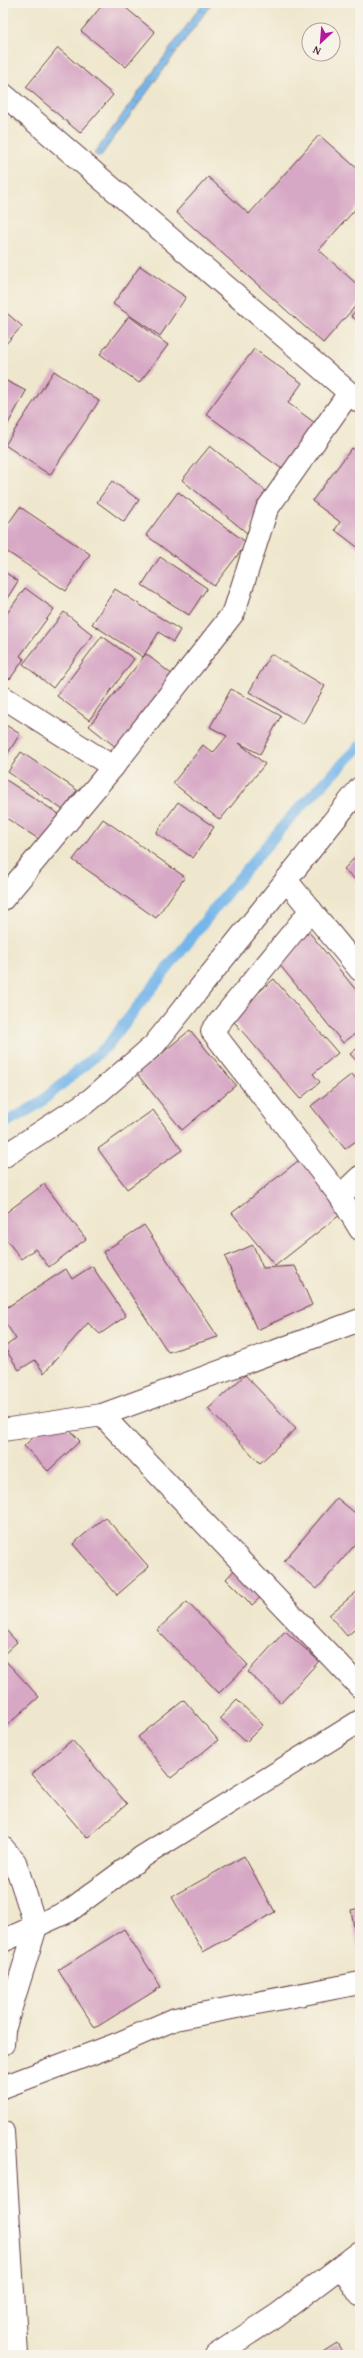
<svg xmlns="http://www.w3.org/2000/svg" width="363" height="2358" font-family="'Gentium Book Plus',serif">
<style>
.water{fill:url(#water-ripples);stroke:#606a8a}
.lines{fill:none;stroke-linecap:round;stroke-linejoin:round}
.stream{stroke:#75b5e9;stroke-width:11}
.building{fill:#d7a8c5}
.minor-casing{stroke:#633d43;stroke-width:24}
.minor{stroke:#fff;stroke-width:22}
</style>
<defs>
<pattern id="water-ripples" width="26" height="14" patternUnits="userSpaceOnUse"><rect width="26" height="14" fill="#75b5e9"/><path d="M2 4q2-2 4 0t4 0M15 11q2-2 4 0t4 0" fill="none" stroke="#6293bd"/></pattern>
</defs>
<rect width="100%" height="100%" fill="#f7f3e8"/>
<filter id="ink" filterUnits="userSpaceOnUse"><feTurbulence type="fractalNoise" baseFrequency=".025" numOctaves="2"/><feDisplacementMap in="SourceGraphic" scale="8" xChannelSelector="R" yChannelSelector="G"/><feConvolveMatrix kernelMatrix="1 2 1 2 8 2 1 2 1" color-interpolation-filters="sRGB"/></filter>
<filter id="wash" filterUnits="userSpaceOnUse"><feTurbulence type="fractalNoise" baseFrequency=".012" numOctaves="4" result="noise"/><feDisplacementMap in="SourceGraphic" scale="16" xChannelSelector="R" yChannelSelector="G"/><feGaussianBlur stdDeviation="0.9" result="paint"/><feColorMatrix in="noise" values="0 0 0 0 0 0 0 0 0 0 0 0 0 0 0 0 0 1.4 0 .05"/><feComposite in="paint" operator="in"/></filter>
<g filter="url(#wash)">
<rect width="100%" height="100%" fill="#efe7cd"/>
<path class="water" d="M203,3H212L100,157L94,154Z"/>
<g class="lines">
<path class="stream" d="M3,1124L37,1105L106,1047L226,894L289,819L360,746"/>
</g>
<g id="blocks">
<g class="building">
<path d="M104,3H120L155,32L126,67L81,31Z"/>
<path d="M58,48L113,95L80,133L26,87Z"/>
<path d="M319,135L360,171V204L319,250L360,287V301L323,343L176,212L208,177L249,214Z"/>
<path d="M140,266L186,297L160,336L113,304Z"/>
<path d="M360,306V323L351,316Z"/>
<path d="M3,310L22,326L3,347Z"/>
<path d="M129,316L168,345L139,383L100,354Z"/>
<path d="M254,349L302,383L288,403L315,423L282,469L206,414Z"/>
<path d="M54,371L99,401L50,475L5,445Z"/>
<path d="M3,379L26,391L3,433Z"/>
<path d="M210,446L267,492L247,533L182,480Z"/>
<path d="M352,448L360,454V549L335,530L340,522L312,501Z"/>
<path d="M112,481L139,500L124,522L97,502Z"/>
<path d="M178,492L247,543L214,586L146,535Z"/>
<path d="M20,507L90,554L66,591L3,549V531Z"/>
<path d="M160,557L207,588L189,615L142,585Z"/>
<path d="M3,571L18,581L3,605Z"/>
<path d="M25,588L54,609L20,656L24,659L10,679L3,674V619Z"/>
<path d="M115,589L180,630L173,642L159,632L143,657L92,624Z"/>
<path d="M64,612L93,635L53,688L23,664Z"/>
<path d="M102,636L134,659L89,720L57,696Z"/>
<path d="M146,654L174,676L117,748L89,726Z"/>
<path d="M271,654L325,686L303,724L249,692Z"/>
<path d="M231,689L281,716L260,754L239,743L265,764L220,820L173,783L203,745L213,753L227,736L210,727Z"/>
<path d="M4,724L20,734L3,761V725Z"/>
<path d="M21,752L77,790L63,810L8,772Z"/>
<path d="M3,778L62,816L45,843L3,816Z"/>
<path d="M178,802L214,827L193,858L156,833Z"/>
<path d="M103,819L185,877L156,918L73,860Z"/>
<path d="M360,852V884L344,869Z"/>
<path d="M309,932L360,995V1030L343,1043L275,959Z"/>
<path d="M274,979L338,1053L313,1074L320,1082L300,1099L230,1017Z"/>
<path d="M190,1030L236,1085L182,1130L137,1074Z"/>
<path d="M360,1046V1065L350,1054Z"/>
<path d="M352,1074L360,1084V1138L345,1149L311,1106Z"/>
<path d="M153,1110L182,1150L127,1189L98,1149Z"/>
<path d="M303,1157L346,1210L275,1266L232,1213Z"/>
<path d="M44,1184L86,1239L49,1267L35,1249L21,1259L3,1235V1215Z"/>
<path d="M144,1225L218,1337L168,1352L103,1252Z"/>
<path d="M253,1245L263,1268L295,1266L312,1305L257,1330L225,1257Z"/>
<path d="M92,1266L126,1316L100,1334L88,1323L44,1373L35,1360L19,1370L4,1347L16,1339L3,1319V1310L66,1269L72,1279Z"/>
<path d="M245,1375L296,1429L260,1463L208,1409Z"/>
<path d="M56,1416L80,1441L48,1471L24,1446Z"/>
<path d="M337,1498L360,1517V1539L317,1589L284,1561Z"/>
<path d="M105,1517L149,1567L117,1595L73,1544Z"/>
<path d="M239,1565L265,1593L252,1605L226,1579Z"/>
<path d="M360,1589V1625L347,1636L329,1615Z"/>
<path d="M187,1602L248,1665L219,1693L157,1630Z"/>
<path d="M3,1627L17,1642L3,1655Z"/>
<path d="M285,1631L319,1661L281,1703L248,1672Z"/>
<path d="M3,1658L39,1697L6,1726L3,1722Z"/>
<path d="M184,1700L218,1740L171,1778L138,1737Z"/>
<path d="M237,1700L263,1725L246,1742L220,1718Z"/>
<path d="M72,1740L127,1804L87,1838L32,1774Z"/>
<path d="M244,1856L275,1912L203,1952L172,1897Z"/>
<path d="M360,1908V1956H359L351,1910Z"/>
<path d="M124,1929L161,1987L95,2028L58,1970Z"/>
<path d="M337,2343L344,2355H318Z"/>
</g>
</g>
</g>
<g filter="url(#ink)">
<use href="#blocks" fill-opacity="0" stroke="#633d43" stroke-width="1"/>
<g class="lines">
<g class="minor-casing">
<g id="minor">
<path d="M3,94L360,402"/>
<path d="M3,697L113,767"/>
<path d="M286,880L360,970"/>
<path d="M3,899L113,767L234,612L267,509L349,393"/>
<path d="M311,910L212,1031L340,1196L360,1229"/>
<path d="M3,1157L90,1100L154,1045L360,788"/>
<path d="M340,1196L360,1177"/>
<path d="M102,1415L360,1687"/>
<path d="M3,1430L102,1415L360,1320"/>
<path d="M3,1848L15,1862L36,1927L4,2030L3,2044"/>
<path d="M3,1941L69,1911L142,1857L360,1721"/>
<path d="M3,2087L117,2044L175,2019L360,1983"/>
<path d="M3,2132L17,2355"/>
<path d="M341,2267L360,2295"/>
<path d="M216,2355L277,2315L360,2252"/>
</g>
</g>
<use href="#minor" class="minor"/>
</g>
</g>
<rect width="363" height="2358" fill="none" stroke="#f7f3e8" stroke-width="16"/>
<g transform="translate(321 42) rotate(206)"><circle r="19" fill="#f7f3e8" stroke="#b29e9c"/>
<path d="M0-3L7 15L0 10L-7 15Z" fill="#b5179e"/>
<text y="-6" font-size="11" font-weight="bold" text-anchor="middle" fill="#4a1f2b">N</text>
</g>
</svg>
